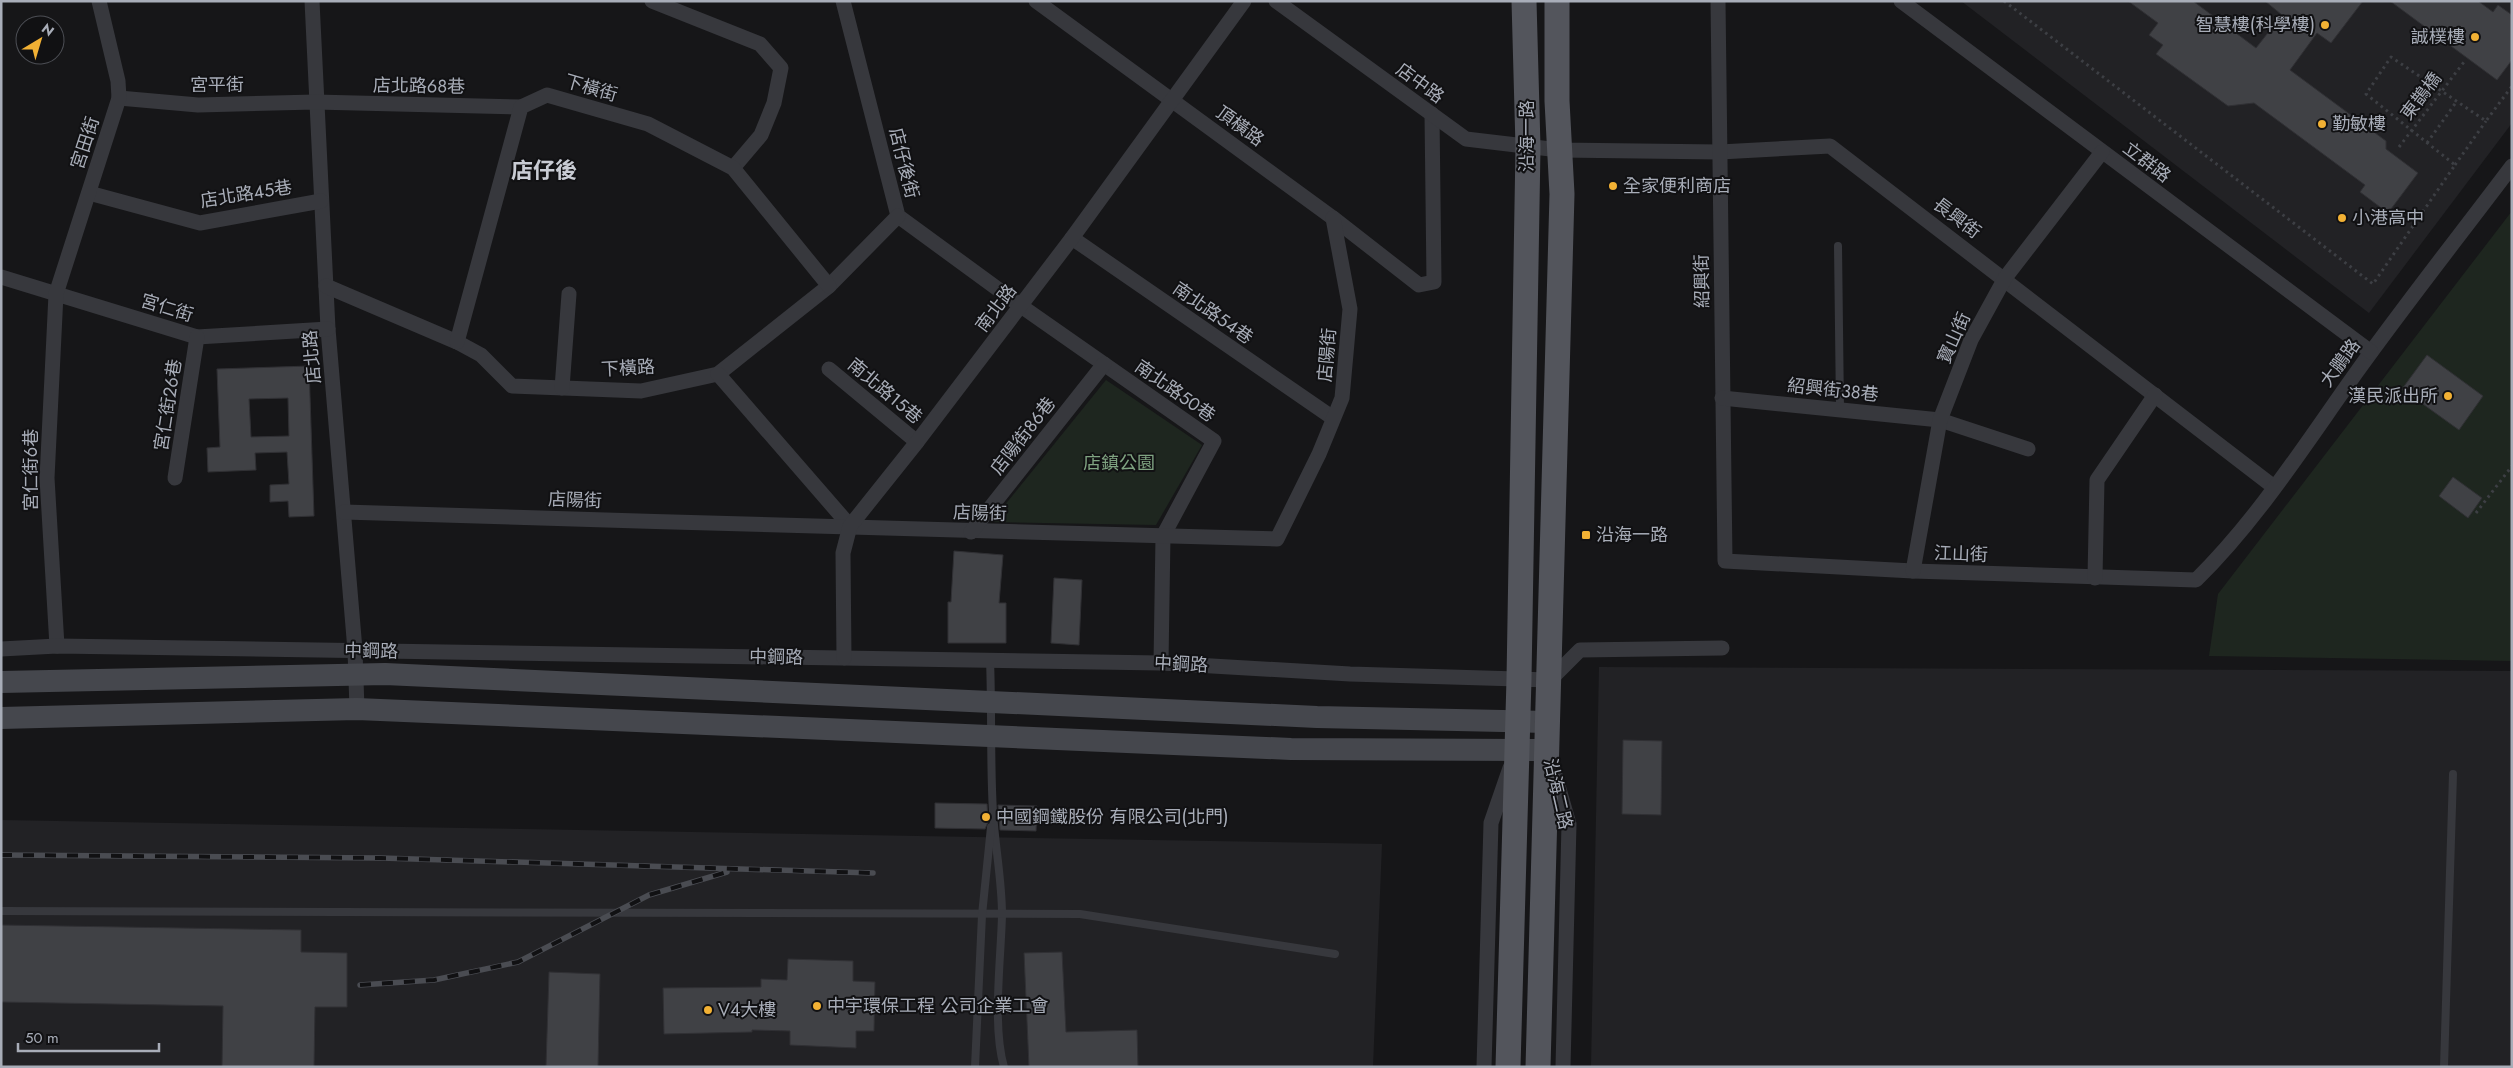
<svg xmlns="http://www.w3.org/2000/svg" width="2513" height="1068" font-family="Jost,'Noto Sans TC',sans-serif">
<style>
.built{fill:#222225}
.green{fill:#1e261f}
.building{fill:#404145;stroke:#303034;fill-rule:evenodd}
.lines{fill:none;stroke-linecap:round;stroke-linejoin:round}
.path{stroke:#3d3f44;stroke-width:3;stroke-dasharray:2.5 4;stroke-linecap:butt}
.lane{stroke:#37383d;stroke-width:8}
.street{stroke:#37383d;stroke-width:15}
.secondary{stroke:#45474d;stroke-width:22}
.primary{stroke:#53555c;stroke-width:25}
.rail-casing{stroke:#4a4c52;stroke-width:5.5}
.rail{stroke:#111113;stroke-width:4;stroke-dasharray:11;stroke-linecap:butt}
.path-bridge{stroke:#3d3f44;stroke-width:3;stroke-dasharray:2.5 4;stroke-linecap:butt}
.poi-dot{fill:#f2b134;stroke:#111113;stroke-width:2}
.labels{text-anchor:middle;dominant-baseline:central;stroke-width:4;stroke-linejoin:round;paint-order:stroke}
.poi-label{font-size:18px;fill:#a8adb8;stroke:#111113;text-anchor:start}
.street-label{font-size:18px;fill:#a8adb8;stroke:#111113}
.park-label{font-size:18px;fill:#7fa381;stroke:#111113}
.district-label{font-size:22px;font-weight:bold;fill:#c9ccd4;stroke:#111113}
</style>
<rect width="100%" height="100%" fill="#161618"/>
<g class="built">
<path d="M1961,1H2512V123L2369,313Z"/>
<path d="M1599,667L2512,671V1067H1591Z"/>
<path d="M1,820L1382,844L1373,1067H1Z"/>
</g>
<g class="green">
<path d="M2512,211V661L2209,656L2218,594Z"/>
<path d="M1106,380L1202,445L1156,525L991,522Z"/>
</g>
<g class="building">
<path d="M2128,1H2193L2256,48L2282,15L2265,1H2363L2331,43L2317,33L2290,70L2386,141V149L2418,173L2388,213L2360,192L2365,185L2254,103L2228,106L2156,54L2163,45L2149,35L2158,23Z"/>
<path d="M2390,1H2478L2493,12L2498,5L2512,15V60L2497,80Z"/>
<path d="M2427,355L2483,396L2459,430L2402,389Z"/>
<path d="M309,366L314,516L289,517L288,501L270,502V485L289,484L287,452L255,453L256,470L208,472L207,448L220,447L217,369ZM288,398L289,436L251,437L249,399Z"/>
<path d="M2453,477L2482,498L2468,518L2439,496Z"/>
<path d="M954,551L1003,555L999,603H1006V643H948V602H951Z"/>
<path d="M1054,578L1082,580L1079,645L1051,643Z"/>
<path d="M1623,740L1662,741L1661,815L1622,814Z"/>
<path d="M935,803L987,804L988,822L985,829L935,828Z"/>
<path d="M998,805L1037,806L1036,831L1000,830Z"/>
<path d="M1,925L301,930V952L347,953V1007H315L314,1067H222L223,1006L1,1002Z"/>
<path d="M1062,952L1066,1032L1137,1030L1138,1067H1029L1024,953Z"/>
<path d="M788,959L853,961V981L875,982L874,1031H856V1048L790,1045V1031L752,1030V1032L664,1034L663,988L761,987V979L787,980Z"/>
<path d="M549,972L600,974L598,1067L546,1066Z"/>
</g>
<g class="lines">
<g class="path">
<path d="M2004,1L2373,284L2455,165L2366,94L2391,57L2486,121L2512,86"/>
<path d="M2427,143L2457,101"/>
<path d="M2455,165L2486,121"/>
<path d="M2476,513L2512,466"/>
</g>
<g class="lane">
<path d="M1838,246L1840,409"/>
<path d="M990,660C992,711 990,762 993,812C995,847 1002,880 1002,915C1001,959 992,1026 1004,1067"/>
<path d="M1,911L1080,914L1335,954"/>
<path d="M975,1067L982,915L991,827"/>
<path d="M2444,1067L2453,774"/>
</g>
<g class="street">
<path d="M312,1L328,329L355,650L357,709"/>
<path d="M652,1L760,44L781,68L774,103L761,135L733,168"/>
<path d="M843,1L898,216L1021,306L1214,441L1163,536L1161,663"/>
<path d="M1036,1L1333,218L1419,285L1434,282L1432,114"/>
<path d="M1276,1L1466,139L1559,150L1720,152L1830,146L2274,487"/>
<path d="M1718,1L1725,561L1913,571L2196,580C2258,519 2306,443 2356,373C2406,303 2460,235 2512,166"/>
<path d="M1901,1L2371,352"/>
<path d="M119,98L198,105L315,102L521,107"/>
<path d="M89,193L200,223L321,201"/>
<path d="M1072,238L1333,418"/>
<path d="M1,277L197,337L328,329"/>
<path d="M326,286L457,342L481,355L512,386L641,391L718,374L829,286L898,216"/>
<path d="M457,342L521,107L547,95L648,124L733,168L829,286"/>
<path d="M829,369L917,442"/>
<path d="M718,374L850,526"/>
<path d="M562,388L569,294"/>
<path d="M1722,398L1940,420L2028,449"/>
<path d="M175,478L197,337"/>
<path d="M344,512C655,521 966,532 1277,539L1319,454L1342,398L1350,309L1333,218"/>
<path d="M971,532L1104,364"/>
<path d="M1913,571L1940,420L1971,340L2005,278L2102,152"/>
<path d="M2095,578L2097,480L2155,395"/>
<path d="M57,646L47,478L56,294L119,98L118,81L99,1"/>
<path d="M1,649L57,646L1161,663L1350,674L1550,680L1580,650L1722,648"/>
<path d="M844,658L843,553L850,526L917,442L1072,238L1244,1"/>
<path d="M1553,768L1569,824L1563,1067"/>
<path d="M1484,1067L1491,823L1510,768"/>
</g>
<g class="secondary">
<path d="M1,682L385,674L1317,717L1548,722"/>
<path d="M1,718L357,709L1291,749L1547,750"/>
</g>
<g class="primary">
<path d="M1508,1067L1519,679L1528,147L1524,1"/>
<path d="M1538,1067L1562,194L1557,101V1"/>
</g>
<g class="rail-casing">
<g id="rail">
<path d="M1,855L381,858L873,873"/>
<path d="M360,985L434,980L518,962L649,895L727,872"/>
</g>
</g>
<use href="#rail" class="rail"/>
<path class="path-bridge" d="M2399,147L2464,62"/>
</g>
<g class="poi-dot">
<circle cx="2325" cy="25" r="5"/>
<circle cx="2475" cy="37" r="5"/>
<circle cx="2322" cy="124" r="5"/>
<circle cx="1613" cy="186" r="5"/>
<circle cx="2342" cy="218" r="5"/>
<circle cx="2448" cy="396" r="5"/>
<rect x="1581" y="530" width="10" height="10" rx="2.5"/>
<circle cx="986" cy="817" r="5"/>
<circle cx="817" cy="1006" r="5"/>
<circle cx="708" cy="1010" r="5"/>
</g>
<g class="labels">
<g class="poi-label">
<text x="2315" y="25" text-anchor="end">智慧樓(科學樓)</text>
<text x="2465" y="37" text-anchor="end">誠樸樓</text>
<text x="2332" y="124">勤敏樓</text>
<text x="1623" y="186">全家便利商店</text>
<text x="2352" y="218">小港高中</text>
<text x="2438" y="396" text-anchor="end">漢民派出所</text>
<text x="1596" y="535">沿海一路</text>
<text x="996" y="817">中國鋼鐵股份 有限公司(北門)</text>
<text x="827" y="1006">中宇環保工程 公司企業工會</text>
<text x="718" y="1010">V4大樓</text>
</g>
<g class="street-label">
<text transform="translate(1420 83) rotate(36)">店中路</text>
<text x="217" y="85">宮平街</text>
<text transform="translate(419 86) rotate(1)">店北路68巷</text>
<text transform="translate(591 88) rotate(16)">下橫街</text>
<text transform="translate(2421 96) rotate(-53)">東鵲橋</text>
<text transform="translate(1240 126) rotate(36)">頂橫路</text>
<text transform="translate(1527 136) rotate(-90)">沿海一路</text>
<text transform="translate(85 143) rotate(-72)">宮田街</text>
<text transform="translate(2147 162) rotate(37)">立群路</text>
<text transform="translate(904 163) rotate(76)">店仔後街</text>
<text transform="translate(246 194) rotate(-9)">店北路45巷</text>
<text transform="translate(1957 218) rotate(37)">長興街</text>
<text transform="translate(1702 281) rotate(-91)">紹興街</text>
<text transform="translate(167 308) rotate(17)">宮仁街</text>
<text transform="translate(996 308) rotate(-53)">南北路</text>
<text transform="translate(1213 313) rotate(35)">南北路54巷</text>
<text transform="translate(1954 338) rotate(-66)">寶山街</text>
<text transform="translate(1327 355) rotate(-85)">店陽街</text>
<text transform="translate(312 357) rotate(-95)">店北路</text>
<text transform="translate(2340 363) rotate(-54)">大鵬路</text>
<text transform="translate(628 368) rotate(-3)">下橫路</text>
<text transform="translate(1833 390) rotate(6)">紹興街38巷</text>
<text transform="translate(885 391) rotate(40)">南北路15巷</text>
<text transform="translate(1175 391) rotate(35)">南北路50巷</text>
<text transform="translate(168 405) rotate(-81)">宮仁街26巷</text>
<text transform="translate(1023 436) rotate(-52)">店陽街86巷</text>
<text transform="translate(31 470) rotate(-90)">宮仁街6巷</text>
<text transform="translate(575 500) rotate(2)">店陽街</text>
<text transform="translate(980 513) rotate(2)">店陽街</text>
<text transform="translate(1961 554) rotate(2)">江山街</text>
<text transform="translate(371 651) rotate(1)">中鋼路</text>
<text transform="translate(776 657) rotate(1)">中鋼路</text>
<text transform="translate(1181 664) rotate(3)">中鋼路</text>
<text transform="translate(1558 794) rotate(77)">沿海二路</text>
</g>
<g class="park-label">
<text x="1119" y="463">店鎮公園</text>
</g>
<g class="district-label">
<text x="544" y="170">店仔後</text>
</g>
</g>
<rect width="2513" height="1068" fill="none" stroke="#a8adb8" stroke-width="5"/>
<g transform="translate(40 40) rotate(38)"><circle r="24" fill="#111113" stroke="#4d4f55"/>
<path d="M0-4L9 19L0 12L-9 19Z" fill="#f2b134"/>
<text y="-8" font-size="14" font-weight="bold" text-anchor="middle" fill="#a8adb8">N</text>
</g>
<path d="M18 1043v8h141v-8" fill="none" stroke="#a8adb8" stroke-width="2.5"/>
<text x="25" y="1043" font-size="15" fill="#a8adb8" stroke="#111113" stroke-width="4" paint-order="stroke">50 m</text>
</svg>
